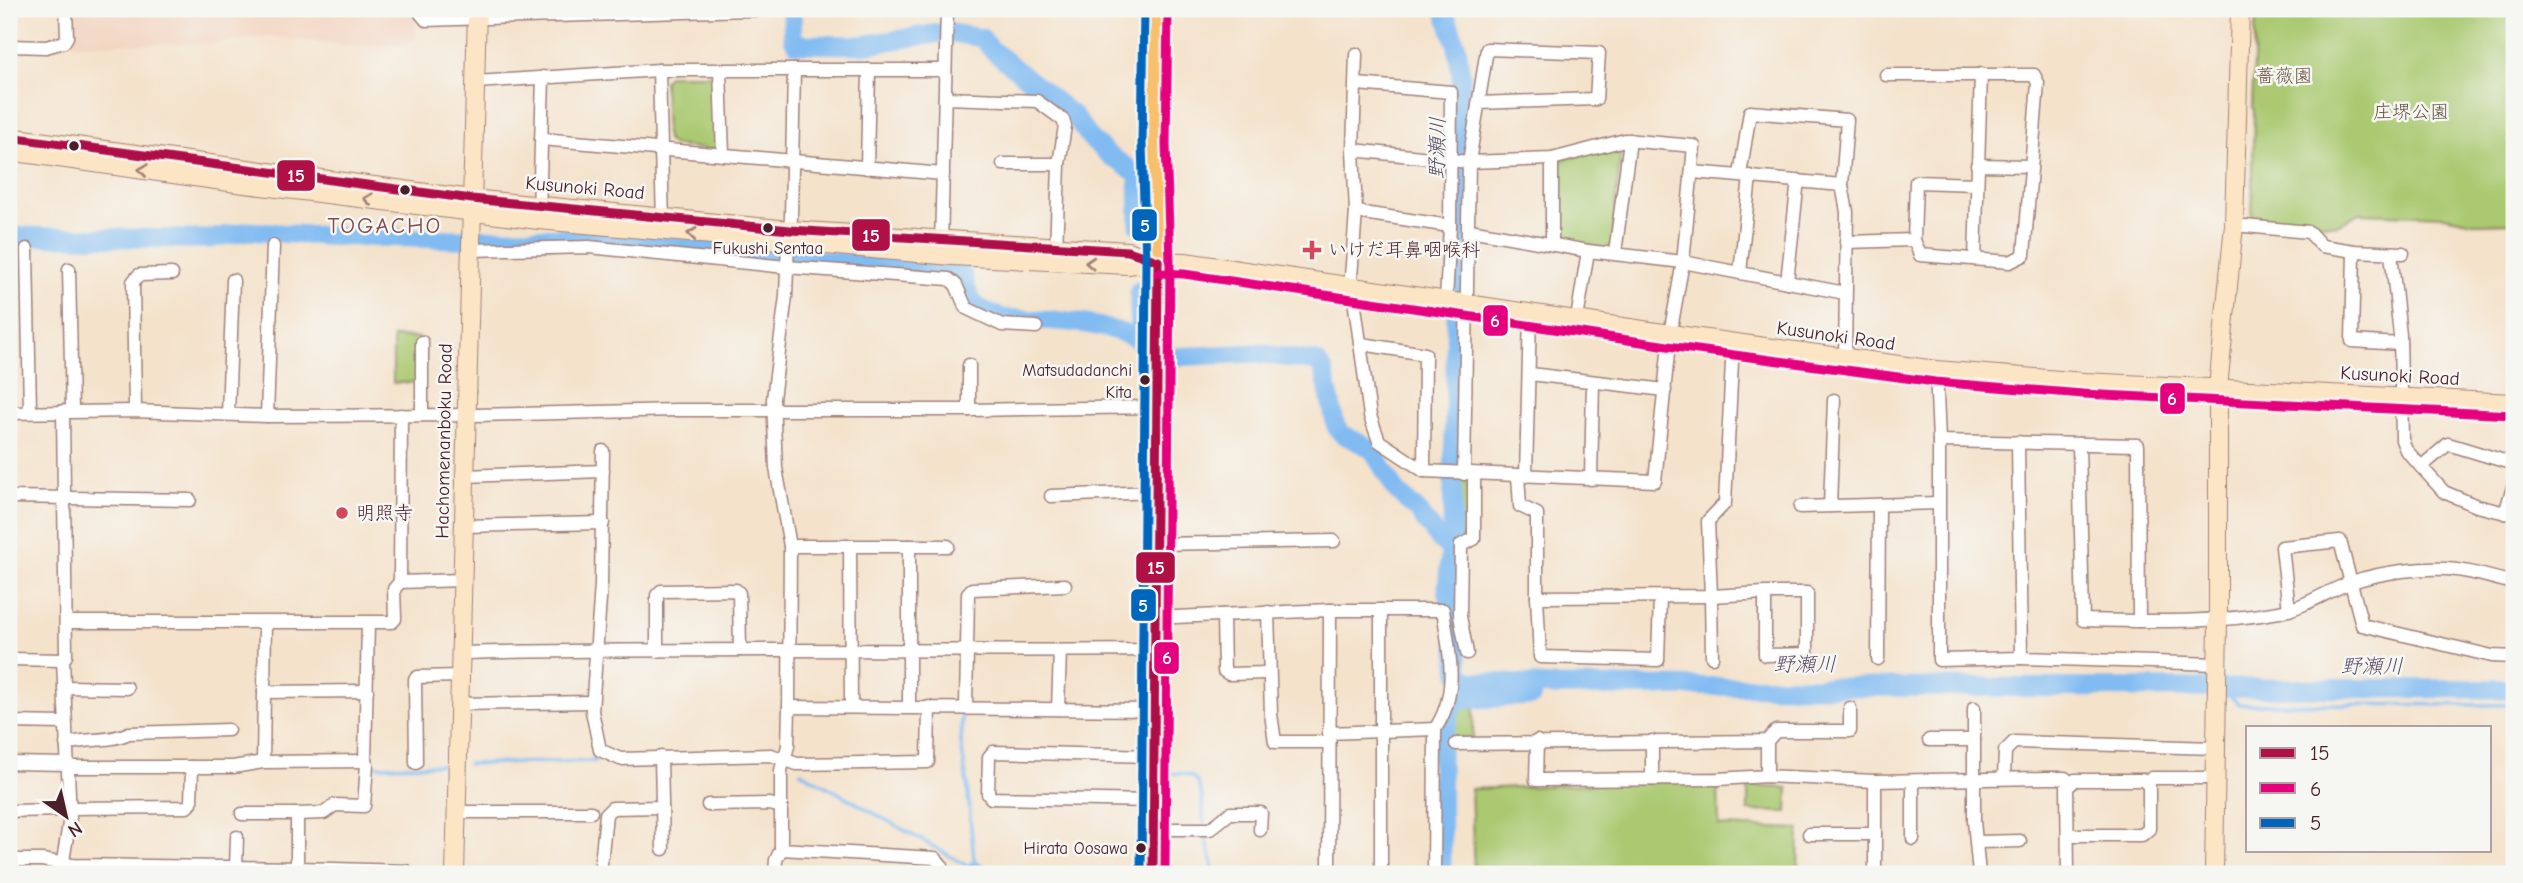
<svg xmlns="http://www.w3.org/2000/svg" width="2523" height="883" font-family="'Comic Neue','Klee One',sans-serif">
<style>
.built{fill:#f3d4bf}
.green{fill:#aac971;stroke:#7a744e;stroke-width:2}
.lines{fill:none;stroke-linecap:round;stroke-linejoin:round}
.stream{stroke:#81bbf2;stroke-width:3.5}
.river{stroke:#81bbf2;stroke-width:19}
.street-casing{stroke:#9f807a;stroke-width:15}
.secondary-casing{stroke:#9f807a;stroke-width:20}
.primary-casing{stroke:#9f807a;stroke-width:22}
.street{stroke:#fff;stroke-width:12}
.secondary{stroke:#fce5c4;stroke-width:18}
.primary{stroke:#f8bf6c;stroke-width:19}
.bus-1-casing{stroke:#f6f6f2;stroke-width:14}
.bus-2-casing{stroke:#f6f6f2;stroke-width:14}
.bus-3-casing{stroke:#f6f6f2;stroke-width:14}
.bus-1{stroke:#af1147;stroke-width:9}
.bus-2{stroke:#e5007d;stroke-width:9}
.bus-3{stroke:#0065bd;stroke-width:9}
.oneway{stroke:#a38278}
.bus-dot{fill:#4a1f2b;stroke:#f6f6f2;stroke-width:2.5}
.poi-dot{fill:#d1495b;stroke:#f6f6f2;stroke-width:2.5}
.labels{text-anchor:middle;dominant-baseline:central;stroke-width:5;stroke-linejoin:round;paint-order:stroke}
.bus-label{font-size:17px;fill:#4a1f2b;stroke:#f6f6f2;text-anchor:end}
.park-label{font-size:19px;fill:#675240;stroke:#f6f6f2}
.street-label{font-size:19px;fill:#4a1f2b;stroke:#f6f6f2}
.poi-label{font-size:19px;fill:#4a1f2b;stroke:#f6f6f2;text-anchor:start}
.water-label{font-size:21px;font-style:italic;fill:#5a4e67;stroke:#f6f6f2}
.quarter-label{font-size:23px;letter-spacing:2px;fill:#83494f;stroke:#f6f6f2}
.line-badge{stroke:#f6f6f2;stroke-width:2.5}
.badge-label{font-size:19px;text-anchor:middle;font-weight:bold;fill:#fff}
</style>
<rect width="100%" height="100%" fill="#f6f6f2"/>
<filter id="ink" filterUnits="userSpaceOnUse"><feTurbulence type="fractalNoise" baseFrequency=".0143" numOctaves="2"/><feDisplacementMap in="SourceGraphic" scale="14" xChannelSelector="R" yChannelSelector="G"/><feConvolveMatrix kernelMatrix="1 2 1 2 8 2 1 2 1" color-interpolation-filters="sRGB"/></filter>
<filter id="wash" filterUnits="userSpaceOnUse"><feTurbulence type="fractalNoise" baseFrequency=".00686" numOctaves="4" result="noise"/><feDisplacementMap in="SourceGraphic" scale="28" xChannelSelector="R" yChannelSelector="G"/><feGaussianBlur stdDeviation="1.57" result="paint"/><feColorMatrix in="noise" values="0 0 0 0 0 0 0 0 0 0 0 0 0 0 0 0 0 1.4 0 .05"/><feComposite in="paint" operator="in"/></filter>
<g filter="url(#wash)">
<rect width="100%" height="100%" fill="#f4e2ca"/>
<path class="built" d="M70,9H416V39L399,46L348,45L302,41L272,36L206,44H73Z"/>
<g class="green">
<path d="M2256,9H2514V223L2483,224L2444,216L2359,213L2337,225L2252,217L2254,109L2252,108Z"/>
<path d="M669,75H712L717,81L719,145L714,150L672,145L666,139L664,80Z"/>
<path d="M1618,146L1621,148L1612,246L1607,249L1561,241L1556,237V167L1561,160Z"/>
<path d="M393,337L419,338V382L393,383Z"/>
<path d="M1459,479H1463L1470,486C1470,503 1475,533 1458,541Z"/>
<path d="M1465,702H1474L1473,738H1449L1460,706Z"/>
<path d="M1718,779L1719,826L1799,829L1798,874H1474L1471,789Z"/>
<path d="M1748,786L1788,788L1787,812L1748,811Z"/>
</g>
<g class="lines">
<g class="stream">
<path d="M2224,691L2239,704L2514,705"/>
<path d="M468,764L596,761"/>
<path d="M371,766L442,765"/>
<path d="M801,772L975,870L967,784L961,743L962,711"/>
<path d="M1168,773C1175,774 1186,773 1191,776C1205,783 1202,811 1204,824"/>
<path d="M1205,834L1215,874"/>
</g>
<g class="river">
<path d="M1444,9L1457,47L1461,76L1457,290"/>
<path d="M792,14L793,39L797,44L862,45L941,33"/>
<path d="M952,33L982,38L992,50L1074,116L1090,138L1110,156L1138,174L1139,225"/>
<path d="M9,236L185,239H209L247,231L324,236L455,239L571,237L960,273L963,275C970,305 973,307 1003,318C1051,321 1098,319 1141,341"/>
<path d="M1456,314L1452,534L1447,588L1455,630L1459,673L1469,681L1553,686L2514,689"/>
<path d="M1139,340V291"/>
<path d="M1171,357L1257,353L1317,362L1324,371L1336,427L1342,434L1372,449L1397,492L1418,511L1439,539L1451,550"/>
<path d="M974,874L975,870"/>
<path d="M1442,874L1441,741L1455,700L1532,696"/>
</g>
</g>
</g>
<g filter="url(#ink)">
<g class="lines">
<g class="street-casing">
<g id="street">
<path d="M421,9V14L426,20L777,9"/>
<path d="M9,46L46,47L64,42L67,37L66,9"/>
<path d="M659,70L663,223"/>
<path d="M720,70L723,155"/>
<path d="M476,82L659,70H945"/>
<path d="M1357,84L1451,92L1450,226L1446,300"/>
<path d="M945,98L1037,101L1063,120L1065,126L1059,164L1056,253"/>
<path d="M541,139L943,174"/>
<path d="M1353,150L1469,162L1552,159L1625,140L1694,146L1683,262L1670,334L1655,481L1424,471L1379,441L1370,416L1351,277L1356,212L1353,150L1356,54"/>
<path d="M1003,164H1059"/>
<path d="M1977,165L2031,166"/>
<path d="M867,168L869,70"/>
<path d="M1693,172L1842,185L1847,212L1845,358"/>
<path d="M1740,175L1750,112L1847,120L1842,185"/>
<path d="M1356,212L1450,226"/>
<path d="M539,213L543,77"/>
<path d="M2234,225L2309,232L2322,246L2354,251L2403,253"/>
<path d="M1470,230L1588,251L1683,262L1845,293"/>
<path d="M1914,240L1916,182L1976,184"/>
<path d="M1846,242L1914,240L1920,255L2010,262L2024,255L2038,83L2034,75H1886"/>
<path d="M1552,244V159"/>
<path d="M941,246L947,9"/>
<path d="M27,249L30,412"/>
<path d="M470,250L589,247L786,267L949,279L956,285L966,308L1002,325L1036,327"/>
<path d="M2354,251L2352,341L2400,344"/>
<path d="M1615,253L1630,140"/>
<path d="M2391,253L2400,335L2402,440L2406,450L2444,492L2477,506L2514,515"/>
<path d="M1975,258L1981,74"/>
<path d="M69,269L72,411"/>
<path d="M1740,273L1750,176"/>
<path d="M1787,282L1798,180"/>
<path d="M1577,319L1588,251"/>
<path d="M1362,344L1425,354L1424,471"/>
<path d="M1936,370L1939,441V660L2021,658"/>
<path d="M1530,374L1665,390"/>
<path d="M969,410V365"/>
<path d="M135,411L133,282L139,275L172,274"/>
<path d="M9,413L135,411L267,416L476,415L676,410H969L1155,407"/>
<path d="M228,414L233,280"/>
<path d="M422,415V342"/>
<path d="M267,416L273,246"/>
<path d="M1939,441L2138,445L2139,621"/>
<path d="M2018,442L2021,658L2217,664"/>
<path d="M2079,444L2083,620C2148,621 2213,624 2279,612C2306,607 2327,591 2352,582C2381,572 2427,566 2457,570C2476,572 2495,579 2514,583"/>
<path d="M603,451L601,585L592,711L600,750L620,759L771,755L797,764L928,762L929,707"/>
<path d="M2421,467L2448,444L2514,464"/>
<path d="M1464,474L1469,162L1487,49L1599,53L1596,99L1478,103"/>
<path d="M1518,475L1520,506L1537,514V597L1711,596L1708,521L1725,503L1733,342"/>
<path d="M464,476L603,471"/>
<path d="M1526,476L1530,313"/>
<path d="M1591,479L1593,383"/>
<path d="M1051,496L1154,492"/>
<path d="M9,497L190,500"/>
<path d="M1830,506L1834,400"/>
<path d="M1800,507L1938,503"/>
<path d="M2505,513L2514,484"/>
<path d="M463,526L603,523"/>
<path d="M1154,544L1334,541"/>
<path d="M790,546H948"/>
<path d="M850,546L851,707"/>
<path d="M909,546V707"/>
<path d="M400,582L462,580"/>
<path d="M1537,597L1540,657L1658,660L1660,597"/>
<path d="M2289,610L2282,547L2340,541L2362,625L2492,656L2514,657"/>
<path d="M1268,612L1271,714L1275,742H1328"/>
<path d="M1223,615L1224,671L1229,674L1269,673"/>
<path d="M1153,618L1330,610H1443C1449,651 1460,692 1435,729L1434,874"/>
<path d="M67,622H392L395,619L394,589L400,582L401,415"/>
<path d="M657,651V595L661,591L736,590L739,593L740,650"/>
<path d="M460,653C691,647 922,652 1153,650"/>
<path d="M1467,653L1460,616L1461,545L1474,539V474"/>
<path d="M1712,657L1711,596L1765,593V655L1807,654V593H1765"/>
<path d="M9,659L63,660"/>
<path d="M1878,659L1879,505"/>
<path d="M64,687L127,688"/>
<path d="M264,692L367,691"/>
<path d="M459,704L592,702"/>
<path d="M789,707L1153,710"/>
<path d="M966,707L968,593L972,589L1065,585"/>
<path d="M1058,709L1060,651"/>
<path d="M9,722L64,723"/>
<path d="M1328,733L1435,729"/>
<path d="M1929,740H1974V821L1979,874"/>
<path d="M1974,740V708"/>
<path d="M1537,741L1536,780L1718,779L1767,776L1875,781L2047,778H2065L2071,784"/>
<path d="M1767,741V776"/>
<path d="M66,744C87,738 111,742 129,733L228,730"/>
<path d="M1456,744L1767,741L1776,731H1850V708"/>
<path d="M661,757L663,849"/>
<path d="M263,762L265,623"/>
<path d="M9,763L68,764"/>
<path d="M416,763L415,679L418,677L460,676"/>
<path d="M68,767H233L263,762L365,761"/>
<path d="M2004,778L2005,751L2014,742L2215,748"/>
<path d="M1652,779V741"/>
<path d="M1875,781V874"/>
<path d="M1913,781V839"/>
<path d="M2146,783L2152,778H2215"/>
<path d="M1153,801L991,798L988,794L989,757L993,752L1153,756"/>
<path d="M708,805L770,804L781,807"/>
<path d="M70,808L187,807L191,803L192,767"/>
<path d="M9,811L70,810"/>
<path d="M456,812H591"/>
<path d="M242,814H297V868L406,871"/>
<path d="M297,814L324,813L335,805L364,806L367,764L365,761L368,623"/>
<path d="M1153,829H1210L1230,813H1261L1260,830"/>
<path d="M1809,834H1875"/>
<path d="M1978,842L2020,841"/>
<path d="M781,849L935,858L942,866V874"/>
<path d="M9,860H42L72,865L297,868V874"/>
<path d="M236,868L237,837"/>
<path d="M61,874L70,817L63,660L66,656L63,411"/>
<path d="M600,874L606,814L612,808L662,807"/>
<path d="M775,874L776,860L781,849V770L788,746L789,707L790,546L776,468L773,399L786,296L788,241L791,218L794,70"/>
<path d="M1329,874L1330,610"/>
<path d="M1381,874V610"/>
<path d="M2068,874L2067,787L2075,780H2144L2149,785V829L2142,835H2068"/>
</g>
</g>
<g class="secondary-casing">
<g id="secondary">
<path d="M9,137L472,199L790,230L1128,251L1154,260"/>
<path d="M9,151L237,183L539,220L952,256L1128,265L1158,261L1185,262L1670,334L1936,370L2084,382L2514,403"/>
<path d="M455,874L477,9"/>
<path d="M2214,874L2218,620V388L2234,225L2240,9"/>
</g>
</g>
<g class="primary-casing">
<path id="primary" d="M1153,874L1158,261L1154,144L1156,9"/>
</g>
<use href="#street" class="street"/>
<use href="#secondary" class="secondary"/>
<use href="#primary" class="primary"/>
<g class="bus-1-casing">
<g id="bus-1">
<path d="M9,137L472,199L790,230L1128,251L1158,261"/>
<path d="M1153,874L1158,261"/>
</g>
</g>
<g class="bus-2-casing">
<g id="bus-2">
<path d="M1158,273L1184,274L1668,346L1935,382L2083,394L2513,415"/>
<path d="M1165,874L1170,261L1166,144L1168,9"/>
</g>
</g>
<g class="bus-3-casing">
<path id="bus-3" d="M1141,874L1146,261L1142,144L1144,9"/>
</g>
<use href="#bus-1" class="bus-1"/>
<use href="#bus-2" class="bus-2"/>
<use href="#bus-3" class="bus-3"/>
</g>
<defs><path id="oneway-chevron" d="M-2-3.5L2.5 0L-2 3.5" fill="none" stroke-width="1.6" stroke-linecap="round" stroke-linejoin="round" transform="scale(1.75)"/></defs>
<g class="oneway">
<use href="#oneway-chevron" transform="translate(143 170) rotate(-172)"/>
<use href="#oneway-chevron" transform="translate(368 199) rotate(-173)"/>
<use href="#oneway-chevron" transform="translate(692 234) rotate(-174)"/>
<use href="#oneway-chevron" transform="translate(1090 263) rotate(-177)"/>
</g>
</g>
<g class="bus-dot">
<circle cx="74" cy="146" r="6"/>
<circle cx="405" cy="190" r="6"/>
<circle cx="768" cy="228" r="6"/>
<circle cx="1145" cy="380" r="6"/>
<circle cx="1141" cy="848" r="6"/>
</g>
<g class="poi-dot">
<path d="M1308.5 239.5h7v7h7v7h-7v7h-7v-7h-7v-7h7z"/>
<circle cx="342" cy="513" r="7"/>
</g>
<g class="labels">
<g class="bus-label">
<text x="768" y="248" text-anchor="middle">Fukushi Sentaa</text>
<text x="1132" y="370">Matsudadanchi<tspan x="1132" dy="22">Kita</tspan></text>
<text x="1128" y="848">Hirata Oosawa</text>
</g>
<g class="park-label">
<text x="2284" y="76">薔薇園</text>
<text x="2411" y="112">庄堺公園</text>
</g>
<g class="street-label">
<text transform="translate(585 188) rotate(5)">Kusunoki Road</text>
<text transform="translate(1836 336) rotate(8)">Kusunoki Road</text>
<text transform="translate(2400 376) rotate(3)">Kusunoki Road</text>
<text transform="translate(444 441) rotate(-89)">Hachomenanboku Road</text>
</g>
<g class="poi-label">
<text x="1328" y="250">いけだ耳鼻咽喉科</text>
<text x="356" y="513">明照寺</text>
</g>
<g class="water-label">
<text transform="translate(1437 148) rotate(-89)">野瀬川</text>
<text x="1805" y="664">野瀬川</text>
<text x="2372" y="666">野瀬川</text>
</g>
<g class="quarter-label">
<text x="385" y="225">TOGACHO</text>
</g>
</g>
<g class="line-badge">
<rect x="276" y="159" width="40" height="33" rx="7" fill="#af1147"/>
<rect x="1131" y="208" width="27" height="34" rx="7" fill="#0065bd"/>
<rect x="851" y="218" width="40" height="34" rx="7" fill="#af1147"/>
<rect x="1482" y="304" width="27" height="33" rx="7" fill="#e5007d"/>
<rect x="2159" y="382" width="27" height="33" rx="7" fill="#e5007d"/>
<rect x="1135" y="551" width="41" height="33" rx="7" fill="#af1147"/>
<rect x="1130" y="588" width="27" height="34" rx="7" fill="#0065bd"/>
<rect x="1153" y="641" width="27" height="34" rx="7" fill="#e5007d"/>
</g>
<g class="badge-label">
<text x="296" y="182">15</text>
<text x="1145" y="232">5</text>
<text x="871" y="242">15</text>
<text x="1495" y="327">6</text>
<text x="2172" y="405">6</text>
<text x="1156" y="574">15</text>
<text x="1143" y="612">5</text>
<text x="1167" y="664">6</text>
</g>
<rect width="2523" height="883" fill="none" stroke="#f6f6f2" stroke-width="35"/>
<rect x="2246" y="726" width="245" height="126" fill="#f6f6f2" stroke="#b1a0a2" stroke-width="2"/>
<rect x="2260" y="748" width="35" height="10" fill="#af1147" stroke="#b1a0a2" stroke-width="2"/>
<text x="2310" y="760" font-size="21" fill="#4a1f2b">15</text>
<rect x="2260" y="783" width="35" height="10" fill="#e5007d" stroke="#b1a0a2" stroke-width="2"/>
<text x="2310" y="796" font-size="21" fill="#4a1f2b">6</text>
<rect x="2260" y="818" width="35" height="10" fill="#0065bd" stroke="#b1a0a2" stroke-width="2"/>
<text x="2310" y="830" font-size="21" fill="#4a1f2b">5</text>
<g transform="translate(66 816) rotate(146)" stroke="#f6f6f2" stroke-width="5" paint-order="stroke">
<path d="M0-5L12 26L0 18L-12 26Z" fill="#4a1f2b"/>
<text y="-10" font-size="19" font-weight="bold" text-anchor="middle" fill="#4a1f2b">N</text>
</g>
</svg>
